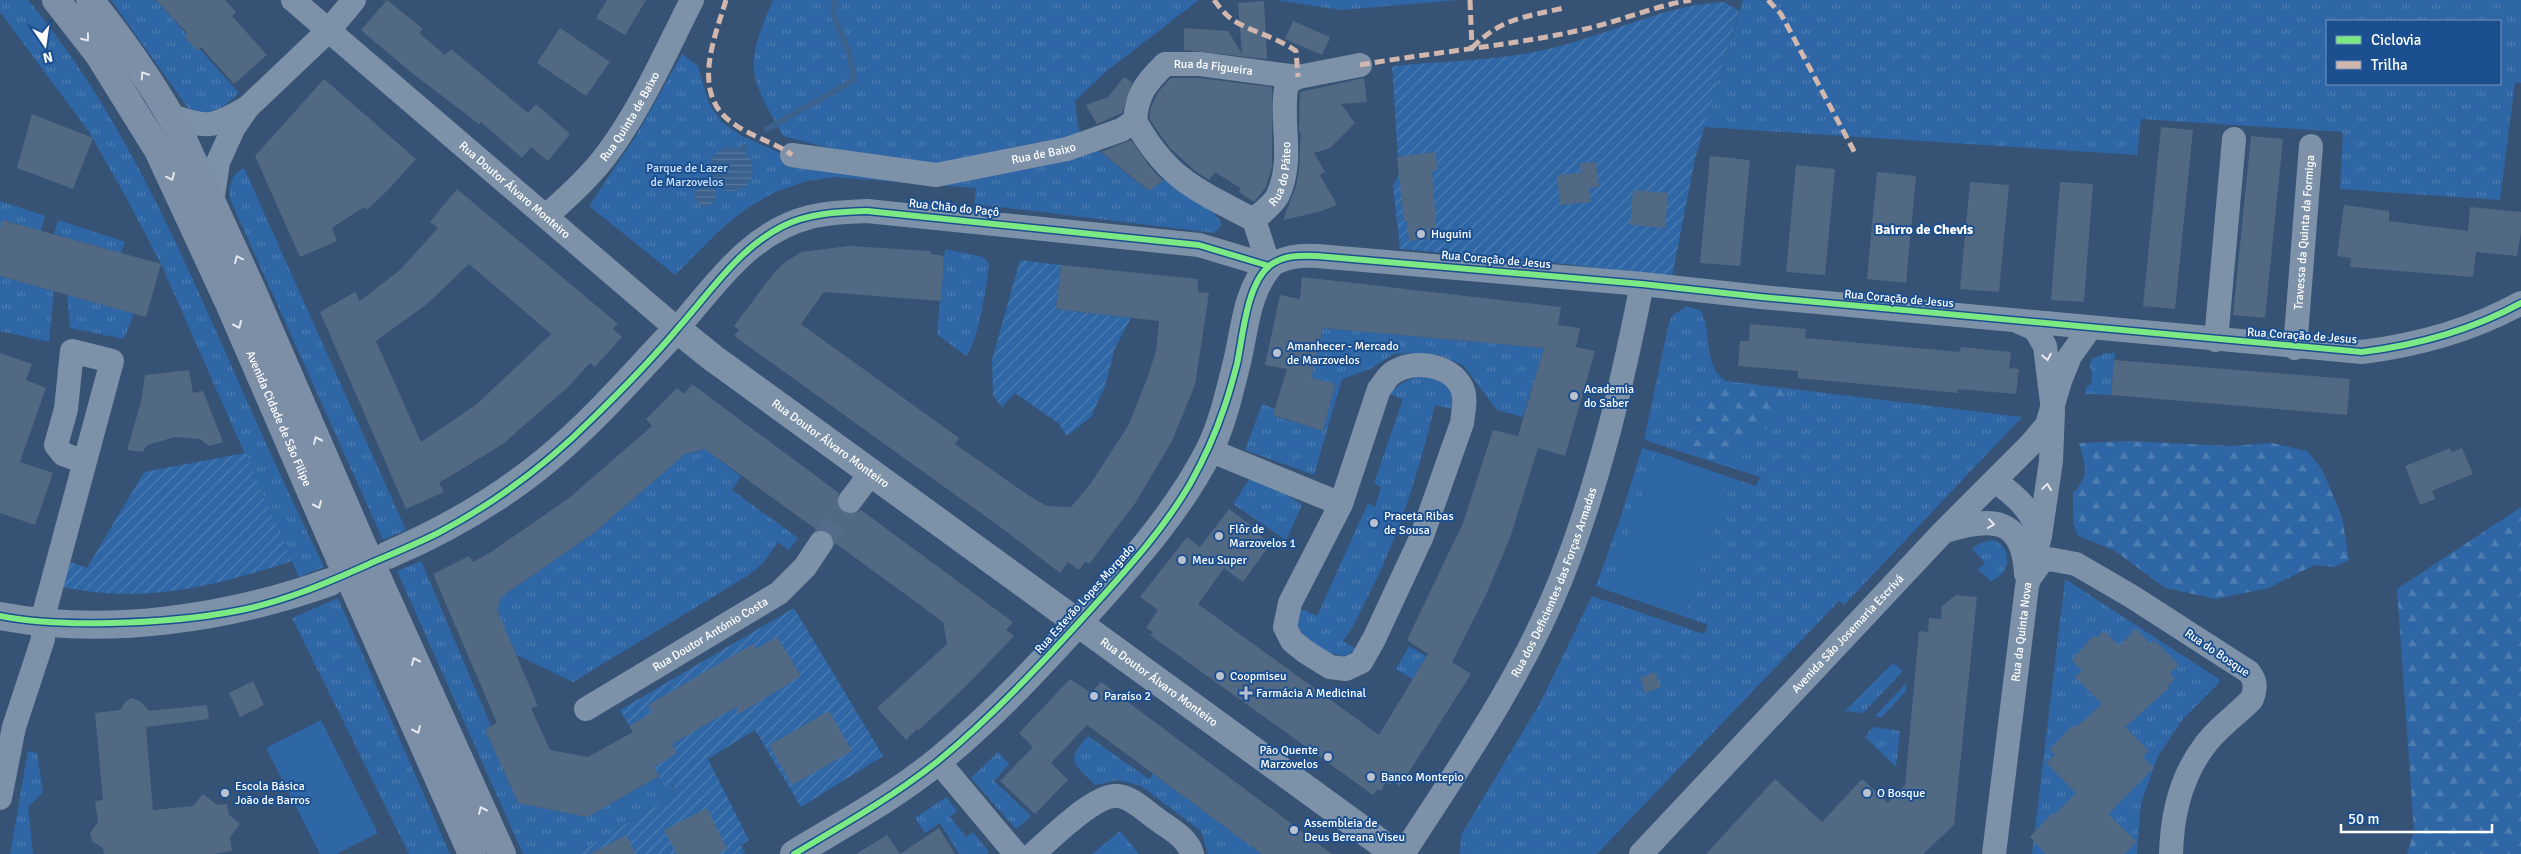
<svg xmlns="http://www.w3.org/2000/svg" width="2521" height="854" font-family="Signika,sans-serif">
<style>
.grass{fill:url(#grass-tufts);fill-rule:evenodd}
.forest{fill:url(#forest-firs)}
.garden{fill:url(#garden-furrows)}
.pitch{fill:#2f66a5}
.water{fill:url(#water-rules)}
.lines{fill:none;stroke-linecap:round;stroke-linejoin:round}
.stream{stroke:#3b618d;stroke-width:6}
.building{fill:#526984;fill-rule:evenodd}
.minor-tunnel{stroke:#546c89;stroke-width:24;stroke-dasharray:24 12;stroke-linecap:butt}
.minor{stroke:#7d92a8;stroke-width:24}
.tertiary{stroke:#7d92a8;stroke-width:28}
.primary{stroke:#7d8ea7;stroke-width:28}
.primary-bridge{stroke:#7d8ea7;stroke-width:28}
.quiet{stroke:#d1b7ad;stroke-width:5;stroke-dasharray:10 5;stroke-linecap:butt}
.cycleway-casing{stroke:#1b4f8f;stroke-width:9}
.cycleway{stroke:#7ce984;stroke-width:6}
.oneway{stroke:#e5e8ed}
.oneway2{stroke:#e5e9ee}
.poi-dot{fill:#b9c2ce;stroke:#1b4f8f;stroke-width:2}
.labels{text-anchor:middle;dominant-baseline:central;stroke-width:4;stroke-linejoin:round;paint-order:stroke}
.street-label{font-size:12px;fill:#fff;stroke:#1b4f8f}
.park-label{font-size:12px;fill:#cfe3fa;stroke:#1b4f8f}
.poi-label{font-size:12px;fill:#fff;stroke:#1b4f8f;text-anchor:start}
.neighbourhood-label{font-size:14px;font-weight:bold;fill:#fff;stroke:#1b4f8f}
</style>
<defs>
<pattern id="grass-tufts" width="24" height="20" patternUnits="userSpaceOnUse" patternTransform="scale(1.25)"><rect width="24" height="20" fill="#2f66a5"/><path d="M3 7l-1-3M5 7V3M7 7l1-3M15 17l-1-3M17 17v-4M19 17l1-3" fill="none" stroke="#4e7db2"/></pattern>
<pattern id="forest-firs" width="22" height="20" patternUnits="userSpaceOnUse" patternTransform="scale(1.25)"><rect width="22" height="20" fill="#2f66a5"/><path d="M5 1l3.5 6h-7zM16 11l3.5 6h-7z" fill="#4e7db2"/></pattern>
<pattern id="garden-furrows" width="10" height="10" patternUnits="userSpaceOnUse" patternTransform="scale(1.25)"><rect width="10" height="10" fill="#2f66a5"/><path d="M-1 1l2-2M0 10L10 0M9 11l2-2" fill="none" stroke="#4e7db2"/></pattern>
<pattern id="water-rules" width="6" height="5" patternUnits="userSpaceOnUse" patternTransform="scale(1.25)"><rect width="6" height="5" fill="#3b618d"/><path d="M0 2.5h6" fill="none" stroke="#58799e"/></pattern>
</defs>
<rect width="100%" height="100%" fill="#365274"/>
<g class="grass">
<path d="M0,0H28C115,104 170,227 224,349C256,422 289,495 324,567L299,577L161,264L127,199L89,132L0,12Z"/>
<path d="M111,0H156L239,93C223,108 210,118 188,108Z"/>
<path d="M773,0H1199L1108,70L1075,101L1080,140L949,168L866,158L783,136C748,74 744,67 773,0Z"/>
<path d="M1276,0H1459L1341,10Z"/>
<path d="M1743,0H2521V83H2515L2500,200L2340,189L2343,132L2141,119L2137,155L1704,127ZM2327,21H2500V84H2327Z"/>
<path d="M682,54L698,66L709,104L722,122L742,136L778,152L791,161L865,170L1098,150L1148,191L1166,178L1214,213L1222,224L1215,233L974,204L976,188L835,177L807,181L775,192L746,209L721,229L675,275L589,206L636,136Z"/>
<path d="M244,168L406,530L383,540L230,199C228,186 232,174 244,168Z"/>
<path d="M0,201L45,216L41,231L3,220L0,229Z"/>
<path d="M58,220L125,242L121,253L54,234Z"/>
<path d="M945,249L983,257L989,264C988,280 977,346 966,356L937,334Z"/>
<path d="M0,276L54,291L49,342L0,331Z"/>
<path d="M67,295L134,313L124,339L70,328Z"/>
<path d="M1686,307L1700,310C1714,333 1701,364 1726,381L2022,417L1844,605L1839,601L1597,854H1460L1461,835L1541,701L1592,596L1704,634L1708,625L1683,616L1732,478L1756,486L1760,477L1644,440L1669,322L1673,315Z"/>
<path d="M1323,328L1544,348L1523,417L1497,410L1463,365L1441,356L1423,353L1394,354L1370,369L1342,379L1314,475L1245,450L1262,404L1275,409L1274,416L1323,431L1335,384L1311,378Z"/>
<path d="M2105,353H2115L2111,395L2085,394L2086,387L2091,384L2092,371L2089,366L2092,359Z"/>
<path d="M1427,375C1441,380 1448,386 1456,400L1452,409L1435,405C1419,472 1398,539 1366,600C1359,614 1353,629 1343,641L1356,649L1346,656C1319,653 1304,645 1295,619L1302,609L1317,616L1368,503L1375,507L1381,487L1374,483L1403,399L1388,394C1401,383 1410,377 1427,375Z"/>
<path d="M1642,448L1657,452L1609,591L1596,586L1621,516Z"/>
<path d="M705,449L741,476L732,490L798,538L789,550L778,542L763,563L749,575L573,682L515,654L497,610L501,597L595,532L685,454Z"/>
<path d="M1254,472L1302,505L1286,540L1233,504Z"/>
<path d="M1994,540C2013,549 2011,574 1991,581L1978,570L1985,563L1972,549L1980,543Z"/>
<path d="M421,561L491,726L485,729L518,803L587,817L659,776L671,783L678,793L575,854H523L397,571Z"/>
<path d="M2065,579L2219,679V683L2183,719L2158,756L2141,803L2137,854H2032Z"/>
<path d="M338,598L344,612L450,854H409L292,618Z"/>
<path d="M1409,646L1426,656L1413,679L1396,669Z"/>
<path d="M1893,663L1903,671L1863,713L1845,711Z"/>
<path d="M1906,683V691L1882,717L1875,716Z"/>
<path d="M1873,727L1900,731L1896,767L1865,737Z"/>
<path d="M1088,736L1149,779L1153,774L1262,854H1208L1201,831L1141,786L1118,780L1095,785C1073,763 1065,761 1088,736Z"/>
<path d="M28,751L37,753L43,792L28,807L33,854H10Z"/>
<path d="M998,752L1009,764L994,781L1031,816L1016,829L971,778Z"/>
<path d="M946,797L957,811L950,817L966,837L973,832L989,852L986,854H959L940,823L925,833L915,818Z"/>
<path d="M1120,831L1139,854H1092Z"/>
</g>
<g class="forest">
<path d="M1730,382L1785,389L1786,406L1768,428L1745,440L1727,466L1687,452L1697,417L1711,394Z"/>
<path d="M2129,441L2229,446L2272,443L2307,451L2322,469L2342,517L2349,560L2335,567L2315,565L2268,588L2216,599L2165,588L2114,550L2078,536L2073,523V493C2091,474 2085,467 2079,443Z"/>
<path d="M2521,507V854H2407L2414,831L2397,589Z"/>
</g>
<g class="garden">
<path d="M1724,2L1739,11L1695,159L1672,277L1565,264L1400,249L1393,186L1399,175L1392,66C1444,61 1498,61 1548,49C1607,36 1662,5 1724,2Z"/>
<path d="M1020,260L1061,265L1056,309L1131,318L1115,348L1105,386L1091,417L1067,436L1058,423L1015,393L1002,407L993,396L992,360Z"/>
<path d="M245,453L292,561C212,587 146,604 62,587L68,561L87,568L144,472Z"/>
<path d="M794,608L883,756L801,807L755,730L708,759L749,840L741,845L745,854H575L678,793L672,783L665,786L620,710Z"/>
</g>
<g class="pitch">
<path d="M1657,452L1732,478L1683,616L1609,591Z"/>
<path d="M321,720L378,833L336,854H320L266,748Z"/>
</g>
<path class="water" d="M728,147C761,147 760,191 731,191C726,191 720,188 715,187L716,196L713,203L707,207L700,206L694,197L696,190L701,186L713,185C710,167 704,155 728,147Z"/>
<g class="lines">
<g class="stream">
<path d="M767,129L854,80L849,53L833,14L835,0"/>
<path d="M742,149L745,147"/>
</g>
</g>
<g class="building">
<path d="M156,0H225L236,12L232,16L267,55L234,84L201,47L197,51L185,37L187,33Z"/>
<path d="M387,0L423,29L419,33L445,55L451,49L528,113L536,104L570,134L548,161L531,147L522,158L481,122L479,124L412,73L361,30Z"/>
<path d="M607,0H646L625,35L596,18Z"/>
<path d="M1264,1L1267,59L1184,50V28L1228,31L1242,54L1238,3Z"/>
<path d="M1293,21L1330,37L1322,55L1285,39Z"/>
<path d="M560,28L610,62L586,96L537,63Z"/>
<path d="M1124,77L1132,82L1122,113L1097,124L1086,105L1108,97Z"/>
<path d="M1171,78H1199L1272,87V166L1266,187L1254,202L1239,192L1240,188L1215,172L1209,180L1194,170L1170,148L1159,133L1149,118L1151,107L1159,91Z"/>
<path d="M1364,78L1367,102L1341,104L1355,123L1330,148L1314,153L1325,172L1320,175L1337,205L1318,212L1283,220L1296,186L1299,170L1301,131L1299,134L1300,92Z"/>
<path d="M324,79L416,159L388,190L367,210L364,207L332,228L337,241L300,257L255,156Z"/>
<path d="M32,114L93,138L73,189L17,168Z"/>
<path d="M2161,127L2193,130L2175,309L2143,306Z"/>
<path d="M2251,136L2283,139L2265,318L2233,315Z"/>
<path d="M1131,140L1149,166L1163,181L1149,191L1101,152Z"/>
<path d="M1435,152L1438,170L1432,171L1437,238L1409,241L1407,221H1404L1397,157Z"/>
<path d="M1710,156L1750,160L1740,266L1700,263Z"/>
<path d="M1596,162L1599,187L1589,188L1591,202L1560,205L1557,175L1581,173L1580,163Z"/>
<path d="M1796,165L1835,169L1825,275L1786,272Z"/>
<path d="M1877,172L1916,176L1906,283L1867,279Z"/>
<path d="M1970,182L2009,185L1999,292L1960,289Z"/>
<path d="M2060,182L2093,184L2084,302L2051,300Z"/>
<path d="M457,189L618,324L613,329L622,337L595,367L590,363L568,387L503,444L439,483L444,492L406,509L320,312L355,292L360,301L400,270L438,228L430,222ZM469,264L551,334L477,404L421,442L376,341L427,304Z"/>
<path d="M1633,190L1668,193L1665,228L1630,225Z"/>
<path d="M2344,205L2389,211V221L2468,231L2470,207L2521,212V233L2517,256L2476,252L2473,277L2350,267L2351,258L2337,256Z"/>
<path d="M2,220L161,264L146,317L0,276V229Z"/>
<path d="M849,246L931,251V254L944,256L941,301L824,292L801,324L959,438L955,444L1028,495L1047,506L1071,507L1091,483L1128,426L1148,376L1156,351L1159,321L1056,309L1061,265L1198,279V292L1209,293L1195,385L1172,441L1136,502L1089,564L1085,562L1079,570L1068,562L1060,573L1003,529L734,336L739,330L734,326L773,274L784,263L801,252Z"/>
<path d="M1302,277L1561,307L1558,325L1580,328L1576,347L1595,351L1565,456L1538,448L1510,538L1486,595L1452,662L1471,674L1400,786L1393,781L1390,785L1386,782L1381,791L1378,789L1373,795L1150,635L1153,632L1146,628L1158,610L1140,597L1187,537L1200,547L1229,509L1259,531L1258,534L1271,543L1243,582L1224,568L1198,604L1379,735L1428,654L1407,640L1463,523L1493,430L1518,436L1544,348L1323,328L1311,378L1335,384L1323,431L1273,415L1287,369L1265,365L1280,295L1300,299Z"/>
<path d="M1750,324L1806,329L1805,338L1960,352L1961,347L2011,352L2009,368L2019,369L2016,394L1957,389L1958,393L1798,378V371L1738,366L1740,341H1749Z"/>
<path d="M0,353L32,364L26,380L46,388L20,462L53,473L35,525L0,513Z"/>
<path d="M2114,360L2350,379L2347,415L2111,395Z"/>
<path d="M189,370L193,393L203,391L223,442L209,446L200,439L175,437L154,443L146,446L143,452L127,450L141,402L145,375Z"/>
<path d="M692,384L839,493L837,506L842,512L855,514L861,510L1013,622L1006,630L1014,636L967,685L918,731L917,729L906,740L877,708L947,644L943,622L835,543L829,532L817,530L705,449L685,454L595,532L501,597L497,610L538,706L531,708L550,750L588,757L633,732L629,726L653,712L648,705L753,644L756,649L777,637L801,676L739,714L736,707L672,744L677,753L654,767L659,776L587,817L518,803L485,729L497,723L433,574L469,556L473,562L491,552L569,498L652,426L646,419L677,388L684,394Z"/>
<path d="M2450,448L2452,452L2462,448L2473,474L2432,491L2435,499L2420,505L2405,466Z"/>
<path d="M1956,595L1977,597L1954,825L1923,854H1706L1775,779L1822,822L1862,779L1888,803L1905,785L1919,631L1928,632L1929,618L1941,619L1942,606Z"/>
<path d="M2136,629L2151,644L2154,640L2179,665L2170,673L2175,679L2168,686L2169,688L2125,727L2149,751L2143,757L2154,768L2108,814L2137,842L2124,854H2046L2030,837L2052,813L2054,815L2076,793L2046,763L2055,755L2050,749L2073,725L2076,727L2102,704L2075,677L2082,671L2072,660L2093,636L2096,638L2104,631L2119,646Z"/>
<path d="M1655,672L1661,687L1645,693L1640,678Z"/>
<path d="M1070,679L1091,693L1101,682L1332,854H1262L1087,725L1051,763L1068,780L1035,814L1000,781L1033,747L1019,733Z"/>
<path d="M253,681L264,705L240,717L229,693Z"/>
<path d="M132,698L140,701L149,711L207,705L209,719L146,727L153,810L193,806L203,794L217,805L227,804L229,815L240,824L230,837L232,851L214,854H104L103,848L92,841L90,833L98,822L95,801L103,800L95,713L120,710L125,702Z"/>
<path d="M829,711L852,751L792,785L769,745Z"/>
<path d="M707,808L727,849L718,854H677L664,830Z"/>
<path d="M939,828L955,854H856L887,835L900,854Z"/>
<path d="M626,835L636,854H590Z"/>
</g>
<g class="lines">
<path class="minor-tunnel" d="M821,543L850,501"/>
<g class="minor">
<path id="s1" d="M293,0L677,329C715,285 750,232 810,217C828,212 848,212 867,211L1199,245L1269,266"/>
<path d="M171,116C207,128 212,128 245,109"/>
<path id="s2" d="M1135,121C1137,93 1146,83 1165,64H1200L1298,77"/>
<path id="s3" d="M792,155L936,175L1067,149L1121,130L1135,121C1168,180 1197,190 1254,220"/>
<path d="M212,203L218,162L234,127L248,107L329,30L354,0"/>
<path id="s4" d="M546,216C568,197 590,177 607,154C642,107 666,51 692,0"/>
<path id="s5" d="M1254,220C1261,213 1274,204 1278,195C1295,158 1279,120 1287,83L1298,77L1360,65"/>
<path d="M1254,220L1269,266"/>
<path d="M1269,266C1285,257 1298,255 1317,256L1642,284L1761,297L2362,352C2417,345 2472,330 2521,303"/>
<path d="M2216,340L2234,139"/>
<path id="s6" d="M2295,348L2311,146"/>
<path d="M1209,450L1341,504L1290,603L1285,627L1292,641L1306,652L1330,667L1346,669L1361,662L1374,639L1422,536L1462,423C1463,412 1467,399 1462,388C1451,364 1412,358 1391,374C1386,378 1383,385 1379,389L1341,504"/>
<path d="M1995,481C2016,496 2032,510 2040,536"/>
<path d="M850,501L871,473"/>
<path d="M1945,531C1991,517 2023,516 2026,574"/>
<path d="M2031,576L2041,562L2049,559L2076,564L2131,596L2249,672C2256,681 2256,688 2252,699C2238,714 2218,727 2205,745C2181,776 2172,816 2171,854"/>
<path id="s7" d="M586,709L779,593L805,567L821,543"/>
<path d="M938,761L1016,854"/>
<path d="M0,798L14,727L43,639L42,621L112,361L72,351L66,409L56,445L63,454L84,462"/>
<path d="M1033,854C1051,839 1095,793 1118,796C1132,797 1146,812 1158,820C1170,829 1188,838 1192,854"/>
<path id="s8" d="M1403,854C1460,766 1522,677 1561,579C1599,483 1622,385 1642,284"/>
<path id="s9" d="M1641,854L1944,531L2031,444L2047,425L2060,381L2070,356L2090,328"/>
<path id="s10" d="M1994,854L2027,586L2040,536L2051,461L2053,411L2045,346L2035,329L2019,322"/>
</g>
<g class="tertiary">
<path id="s11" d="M388,555C446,530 500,499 548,459C595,420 635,373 677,329L713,358L1396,854"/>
<path d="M0,616C107,637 229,618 330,582"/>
<path d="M794,854C843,824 894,797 939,760C996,713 1045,660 1094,605C1137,557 1179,509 1209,451C1222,425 1229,394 1236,366C1245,332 1245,294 1269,266"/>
</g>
<g class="primary">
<path id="s12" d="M56,0L99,55L158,150L228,301L340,559"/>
<path d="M90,0C124,43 156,88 182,137L252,290L364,549"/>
<path d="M378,579L502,854"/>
<path d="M355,590L472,854"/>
</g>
<g class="primary-bridge">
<path d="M364,549L378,579"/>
<path d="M340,559L355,590"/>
</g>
<g class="quiet">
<path d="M726,0C714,40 690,95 734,124C752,137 774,142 792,155"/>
<path d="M1214,0C1220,8 1227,17 1236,22C1255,33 1276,37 1296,51L1298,77"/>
<path d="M1470,0L1472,48"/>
<path d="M1768,0L1781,14L1855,153"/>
<path d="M1472,48C1501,18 1525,17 1564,8"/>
<path d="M1360,65C1434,52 1509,46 1581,30C1618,22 1654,6 1691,0"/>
</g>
<g class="cycleway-casing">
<g id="cycleway">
<path d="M0,616C36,623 74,624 111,623C153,622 195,619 236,611C283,602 327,583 369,564C392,554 416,544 438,533C495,503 547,464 592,419C622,390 652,359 679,327C711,291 739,248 783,226C809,213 839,212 867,211L1199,245L1269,266"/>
<path d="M794,854C843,825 893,797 938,761C994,715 1043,662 1092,608C1127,569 1163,530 1190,484C1204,459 1215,435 1224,408C1229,394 1233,379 1237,364C1243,336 1246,286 1269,266C1283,255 1300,255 1317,256L1642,284L1761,297L2362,352C2417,345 2472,330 2521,303"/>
</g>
</g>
<use href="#cycleway" class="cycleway"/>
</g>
<defs><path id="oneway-chevron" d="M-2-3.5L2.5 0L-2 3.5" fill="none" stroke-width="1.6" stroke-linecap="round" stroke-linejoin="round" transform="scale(1.25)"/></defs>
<g class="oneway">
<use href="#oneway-chevron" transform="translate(86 38) rotate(52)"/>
<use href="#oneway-chevron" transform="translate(144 75) rotate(-123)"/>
<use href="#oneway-chevron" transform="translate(171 177) rotate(65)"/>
<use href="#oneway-chevron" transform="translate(238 259) rotate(-115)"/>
<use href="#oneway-chevron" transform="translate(238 325) rotate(66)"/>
<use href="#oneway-chevron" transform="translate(317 440) rotate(-114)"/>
<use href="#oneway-chevron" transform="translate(318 505) rotate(66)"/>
<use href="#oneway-chevron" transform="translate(415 661) rotate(-114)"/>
<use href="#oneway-chevron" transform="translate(417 730) rotate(66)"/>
<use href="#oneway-chevron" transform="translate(482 810) rotate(-114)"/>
</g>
<g class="oneway2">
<use href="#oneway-chevron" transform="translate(2047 357) rotate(79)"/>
<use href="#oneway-chevron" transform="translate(2047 487) rotate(-82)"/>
<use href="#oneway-chevron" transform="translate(1991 524) rotate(8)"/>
</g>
<g class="poi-dot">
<circle cx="1421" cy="234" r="5"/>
<circle cx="1277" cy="353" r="5"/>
<circle cx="1574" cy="396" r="5"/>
<circle cx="1374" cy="523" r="5"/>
<circle cx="1219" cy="536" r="5"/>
<circle cx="1182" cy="560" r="5"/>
<circle cx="1220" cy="676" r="5"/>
<path d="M1243.5 685.5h5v5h5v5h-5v5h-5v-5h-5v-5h5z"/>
<circle cx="1094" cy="696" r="5"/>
<circle cx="1328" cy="757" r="5"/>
<circle cx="1371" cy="777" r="5"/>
<circle cx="225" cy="793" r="5"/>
<circle cx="1867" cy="793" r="5"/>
<circle cx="1294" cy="830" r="5"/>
</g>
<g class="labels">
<g class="street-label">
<text stroke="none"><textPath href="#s2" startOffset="115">Rua da Figueira</textPath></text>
<text stroke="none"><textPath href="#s4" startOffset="131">Rua Quinta de Baixo</textPath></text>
<text stroke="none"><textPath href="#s3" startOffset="255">Rua de Baixo</textPath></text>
<text stroke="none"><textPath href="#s5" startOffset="56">Rua do Páteo</textPath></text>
<text stroke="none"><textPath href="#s1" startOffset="292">Rua Doutor Álvaro Monteiro</textPath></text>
<text transform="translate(954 208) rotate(6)">Rua Chão do Paçô</text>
<text stroke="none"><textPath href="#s6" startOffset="116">Travessa da Quinta da Formiga</textPath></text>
<text transform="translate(1496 260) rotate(5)">Rua Coração de Jesus</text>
<text transform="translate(1899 299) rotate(5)">Rua Coração de Jesus</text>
<text transform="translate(2302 336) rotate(4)">Rua Coração de Jesus</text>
<text stroke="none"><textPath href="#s12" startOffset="476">Avenida Cidade de São Filipe</textPath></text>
<text stroke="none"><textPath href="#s11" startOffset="562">Rua Doutor Álvaro Monteiro</textPath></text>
<text stroke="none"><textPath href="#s8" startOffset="312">Rua dos Deficientes das Forças Armadas</textPath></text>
<text transform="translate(1085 599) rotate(-48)">Rua Estevão Lopes Morgado</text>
<text stroke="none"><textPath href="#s10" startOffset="224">Rua da Quinta Nova</textPath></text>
<text stroke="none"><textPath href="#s7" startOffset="145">Rua Doutor António Costa</textPath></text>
<text stroke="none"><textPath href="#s9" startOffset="302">Avenida São Josemaria Escrivá</textPath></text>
<text transform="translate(2217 653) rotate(34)">Rua do Bosque</text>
<text stroke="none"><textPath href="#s11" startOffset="968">Rua Doutor Álvaro Monteiro</textPath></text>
</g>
<g class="park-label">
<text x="687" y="168">Parque de Lazer<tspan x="687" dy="14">de Marzovelos</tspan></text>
</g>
<g class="poi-label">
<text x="1431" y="234">Huguini</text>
<text x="1287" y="346">Amanhecer - Mercado<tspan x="1287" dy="14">de Marzovelos</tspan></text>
<text x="1584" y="389">Academia<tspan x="1584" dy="14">do Saber</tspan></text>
<text x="1384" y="516">Praceta Ribas<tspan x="1384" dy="14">de Sousa</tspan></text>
<text x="1229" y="529">Flôr de<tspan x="1229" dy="14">Marzovelos 1</tspan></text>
<text x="1192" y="560">Meu Super</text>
<text x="1230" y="676">Coopmiseu</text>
<text x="1256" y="693">Farmácia A Medicinal</text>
<text x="1104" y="696">Paraíso 2</text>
<text x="1318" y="750" text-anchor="end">Pão Quente<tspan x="1318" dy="14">Marzovelos</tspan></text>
<text x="1381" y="777">Banco Montepio</text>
<text x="235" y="786">Escola Básica<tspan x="235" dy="14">João de Barros</tspan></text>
<text x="1877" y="793">O Bosque</text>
<text x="1304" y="823">Assembleia de<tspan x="1304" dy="14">Deus Bereana Viseu</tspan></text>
</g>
<g class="neighbourhood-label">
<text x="1924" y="229">Bairro de Chevis</text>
</g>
</g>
<rect x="2326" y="20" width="175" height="65" fill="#1b4f8f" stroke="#7695bc"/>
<rect x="2336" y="36" width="25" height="8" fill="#7ce984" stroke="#7695bc"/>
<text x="2371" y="45" font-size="15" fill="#ffffff">Ciclovia</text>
<rect x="2336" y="61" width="25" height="8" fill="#d1b7ad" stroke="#7695bc"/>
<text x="2371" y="70" font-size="15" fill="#ffffff">Trilha</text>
<g transform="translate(45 45) rotate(167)" stroke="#1b4f8f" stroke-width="4" paint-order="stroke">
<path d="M0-4L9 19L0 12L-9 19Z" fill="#ffffff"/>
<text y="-8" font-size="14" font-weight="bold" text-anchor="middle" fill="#ffffff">N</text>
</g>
<path d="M2341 824v8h151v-8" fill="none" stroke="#ffffff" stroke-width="2.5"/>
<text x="2348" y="824" font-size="15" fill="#ffffff" stroke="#1b4f8f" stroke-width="4" paint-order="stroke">50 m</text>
</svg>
